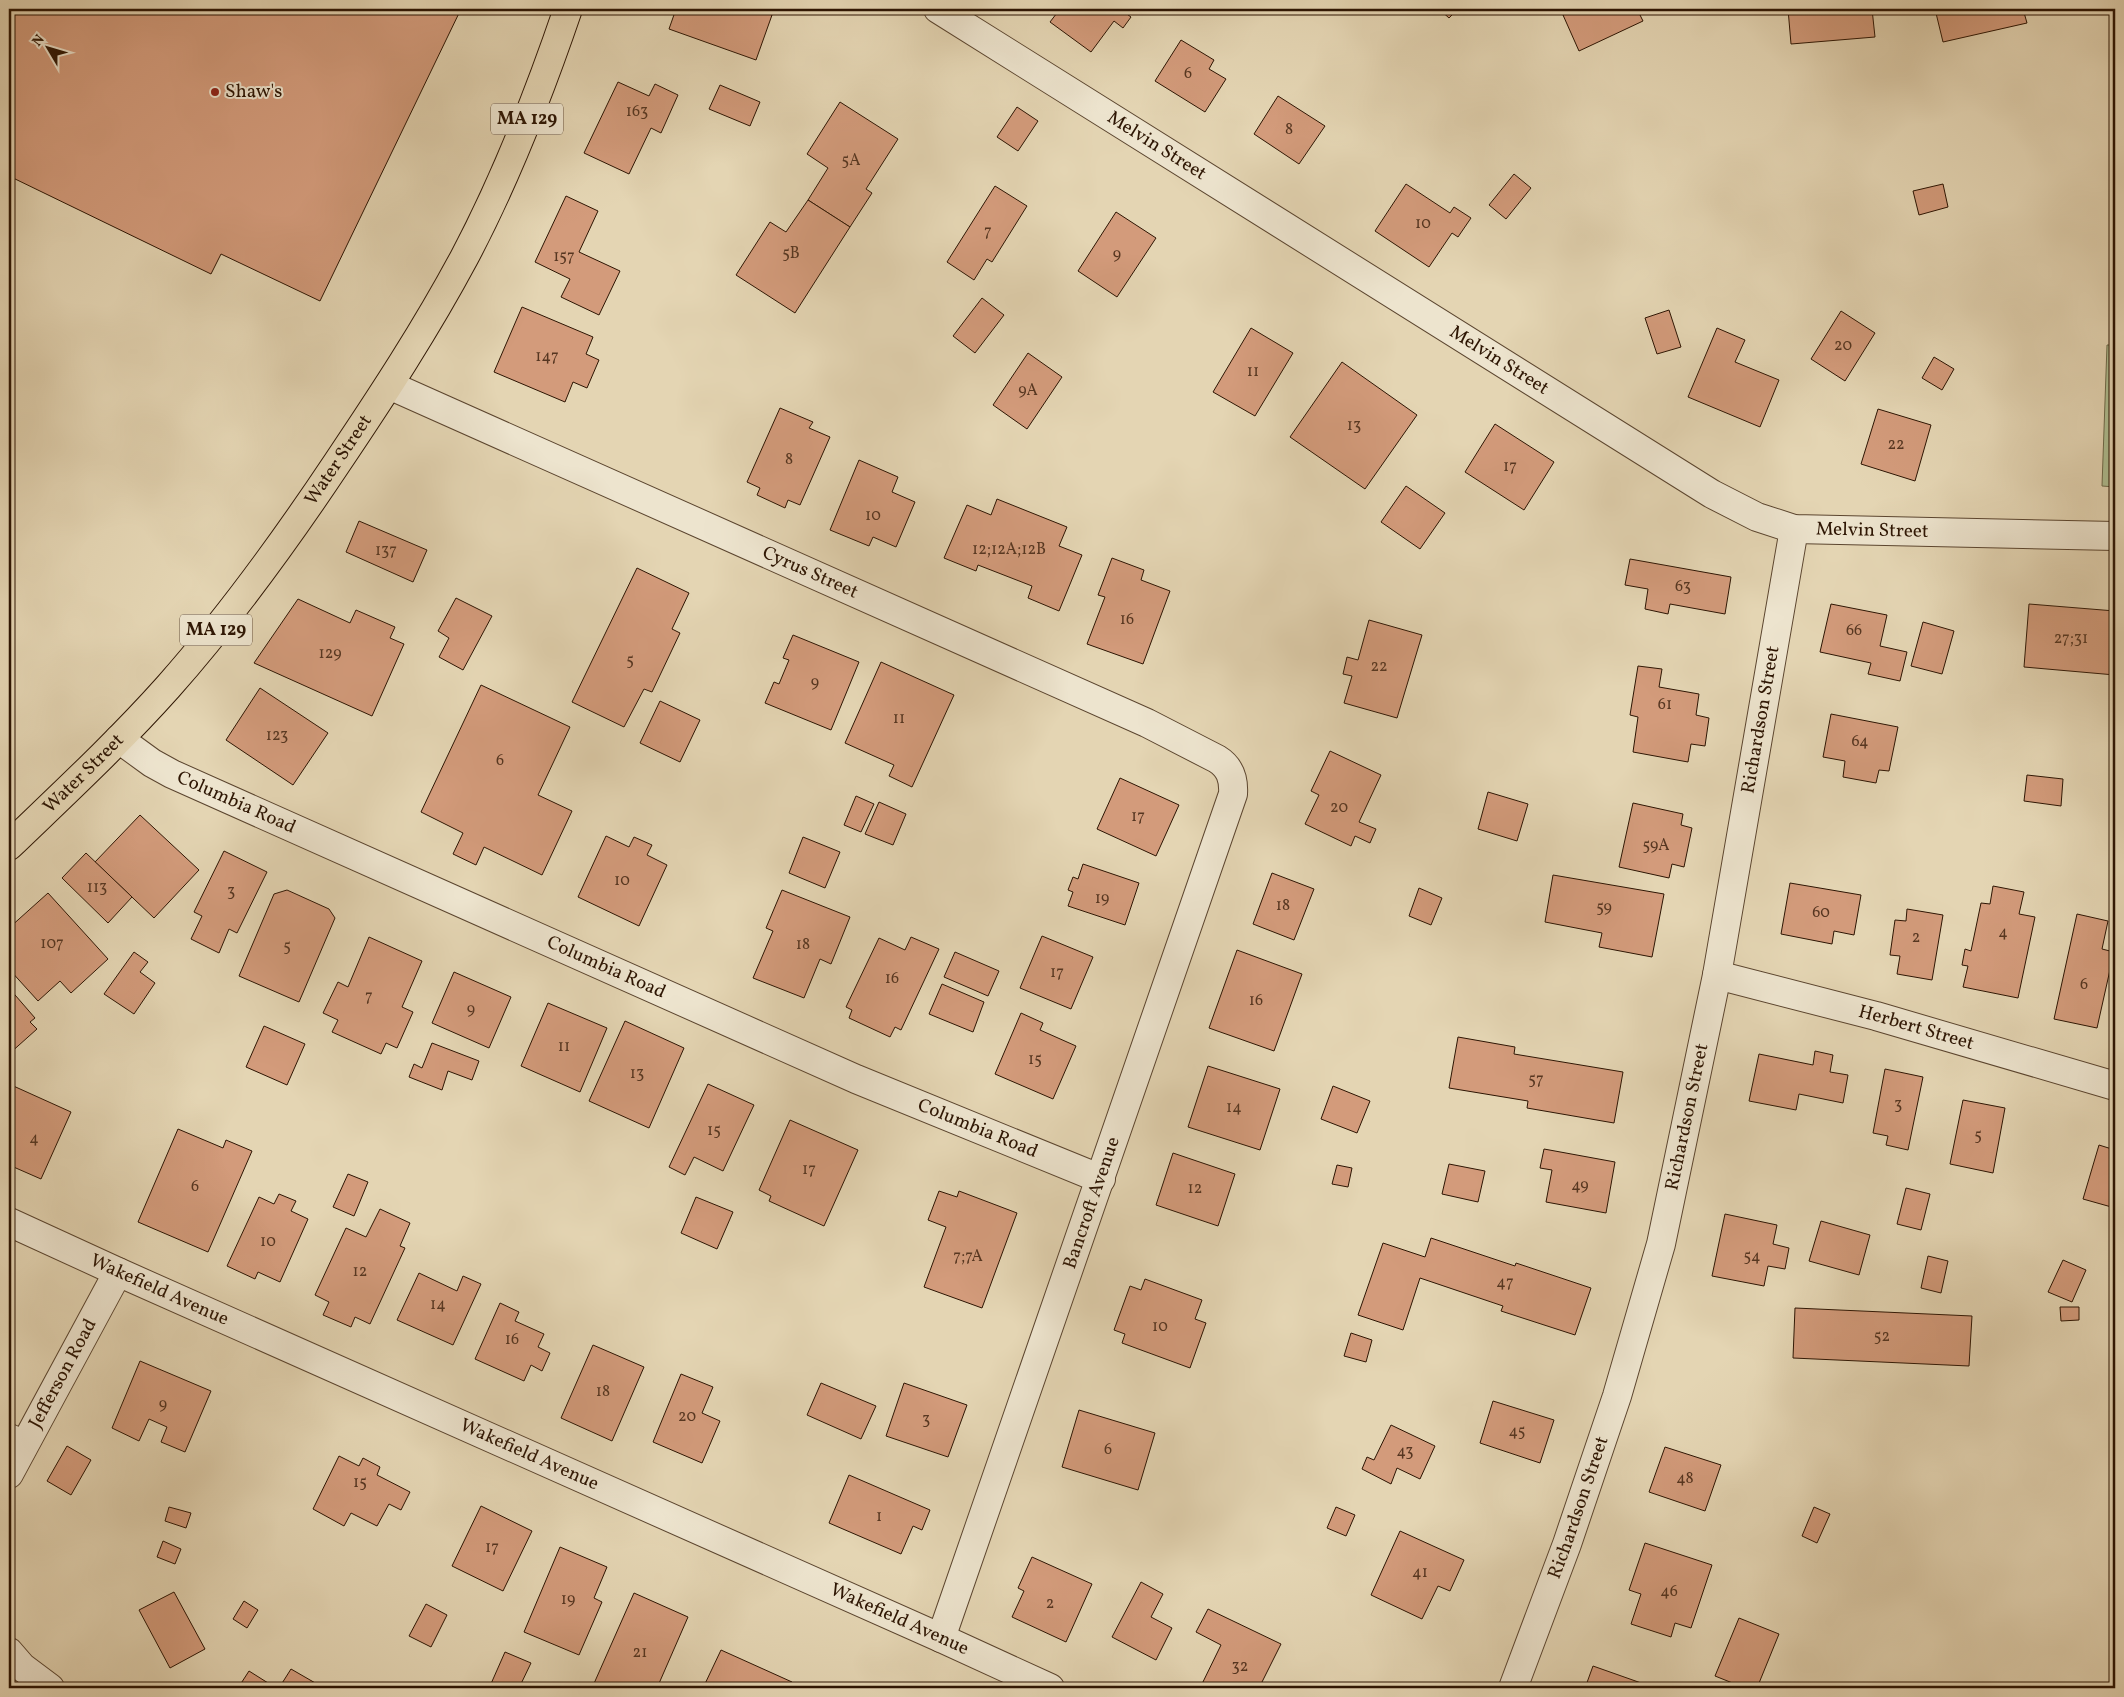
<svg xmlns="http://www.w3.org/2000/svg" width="2124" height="1697" font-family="Vollkorn,serif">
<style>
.green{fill:#aebe91;stroke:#6e6a4a}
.building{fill:#d39b7b;stroke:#2d1503}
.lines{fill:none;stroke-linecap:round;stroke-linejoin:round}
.lane-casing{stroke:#5b452f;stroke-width:21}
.street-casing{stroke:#5b452f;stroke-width:30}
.primary-casing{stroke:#2d1503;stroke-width:30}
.lane{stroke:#ede4ce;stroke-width:19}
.street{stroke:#ede4ce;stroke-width:28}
.primary{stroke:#e4d5b3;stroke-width:28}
.poi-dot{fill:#8f2418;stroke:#ede4ce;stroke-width:2}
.labels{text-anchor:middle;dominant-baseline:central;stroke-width:4;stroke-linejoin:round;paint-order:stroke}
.number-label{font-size:16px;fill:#563621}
.shield{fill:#ede4ce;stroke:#675340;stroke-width:1}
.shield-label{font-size:18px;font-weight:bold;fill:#2d1503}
.poi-label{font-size:19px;fill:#2d1503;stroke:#ede4ce;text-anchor:start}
.street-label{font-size:19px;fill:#2d1503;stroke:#ede4ce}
</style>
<rect width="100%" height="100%" fill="#e4d5b3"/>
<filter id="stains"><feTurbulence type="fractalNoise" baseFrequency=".004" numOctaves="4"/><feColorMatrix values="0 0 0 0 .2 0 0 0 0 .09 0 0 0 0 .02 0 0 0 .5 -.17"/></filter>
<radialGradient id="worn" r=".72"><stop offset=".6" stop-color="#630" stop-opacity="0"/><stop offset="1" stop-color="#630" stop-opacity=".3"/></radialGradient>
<path class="green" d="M2107,345H2115V487L2102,486Z"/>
<g class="building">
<path d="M9,9H461L320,301L221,254L211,274L9,176Z"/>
<path d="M676,9H754L772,15L756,60L669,29Z"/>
<path d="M1060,9H1120L1131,17L1123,28L1114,21L1091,52L1050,22Z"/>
<path d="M1439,9H1458L1449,18Z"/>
<path d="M1576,9H1637L1643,21L1579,51L1563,15Z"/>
<path d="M1788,9H1872L1875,37L1791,44Z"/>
<path d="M1935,9H2023L2027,23L1943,42Z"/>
<path d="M1181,40L1214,60L1209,69L1226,79L1205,112L1155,81Z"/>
<path d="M618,82L649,96L655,84L678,95L661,133L651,128L629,174L584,153Z"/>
<path d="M720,85L760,102L750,126L709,109Z"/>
<path d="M1278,96L1325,126L1299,164L1254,134Z"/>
<path d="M840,102L898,139L866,189L872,193L850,227L808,200L828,168L807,154Z"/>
<path d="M1017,107L1038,121L1018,151L997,137Z"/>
<path d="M1514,174L1531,188L1506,219L1489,205Z"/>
<path d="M1406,184L1450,213L1454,207L1471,218L1458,237L1452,233L1429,267L1375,231Z"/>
<path d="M1943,184L1948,207L1919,215L1913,191Z"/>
<path d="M995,186L1027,206L992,262L987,259L974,280L947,262Z"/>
<path d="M566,196L598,211L579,252L620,271L599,315L561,297L570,279L535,262Z"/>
<path d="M808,200L850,227L795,313L736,275L770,222L786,232Z"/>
<path d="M1116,212L1156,238L1117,297L1078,271Z"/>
<path d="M982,298L1004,315L975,353L953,336Z"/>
<path d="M522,307L593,337L586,354L599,360L587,388L573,382L565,402L494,372Z"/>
<path d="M1669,310L1681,347L1657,354L1645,318Z"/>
<path d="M1841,311L1875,333L1845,381L1811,359Z"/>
<path d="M1251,328L1293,353L1255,416L1213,392Z"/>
<path d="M1717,328L1745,340L1735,362L1779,380L1760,427L1688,397Z"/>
<path d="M1028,353L1062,377L1027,429L993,405Z"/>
<path d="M1934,357L1954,369L1942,390L1922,378Z"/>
<path d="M1342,362L1417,415L1365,489L1290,437Z"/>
<path d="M780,408L813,422L809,428L830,437L800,505L788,500L785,508L757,495L760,488L747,482Z"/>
<path d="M1878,409L1931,425L1915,481L1861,464Z"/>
<path d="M1495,424L1554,462L1524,510L1465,472Z"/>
<path d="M859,460L898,477L892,492L915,502L896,547L873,537L869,546L830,530Z"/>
<path d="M1406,486L1445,513L1420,549L1381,522Z"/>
<path d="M997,499L1067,527L1059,546L1082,555L1059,611L1028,598L1032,586L978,565L976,571L944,558L967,505L991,515Z"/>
<path d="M359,521L427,550L413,582L346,552Z"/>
<path d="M1112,558L1144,570L1141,580L1170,591L1143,664L1087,644L1105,597L1098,595Z"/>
<path d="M1630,559L1731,577L1725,614L1670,604L1668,614L1645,609L1648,589L1625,585Z"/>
<path d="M637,568L689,593L672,629L680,633L652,692L644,689L624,727L572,702Z"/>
<path d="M456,598L492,616L463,670L439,657L449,638L438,631Z"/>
<path d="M298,599L350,623L356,610L395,627L390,638L404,644L372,716L254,663Z"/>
<path d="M1831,604L1887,615L1880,646L1907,652L1900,681L1868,674L1871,663L1820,652Z"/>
<path d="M2029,604L2115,611V675L2024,667Z"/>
<path d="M1369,620L1422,635L1397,718L1344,703L1352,676L1343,674L1347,657L1358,660Z"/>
<path d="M1923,622L1954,631L1942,674L1911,666Z"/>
<path d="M793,635L859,662L831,730L765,703L774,682L779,684L789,660L783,658Z"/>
<path d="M881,662L954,695L912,787L889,776L894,765L845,743Z"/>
<path d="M1638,666L1662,669L1659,687L1699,694L1696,715L1709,718L1705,746L1691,744L1688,762L1633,752L1638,717L1630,715Z"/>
<path d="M481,685L570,727L538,795L572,811L542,875L484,847L476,865L453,854L463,833L421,812Z"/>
<path d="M260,688L328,733L293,785L226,740Z"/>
<path d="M660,701L700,720L680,762L640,743Z"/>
<path d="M1831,714L1898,727L1889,771L1879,770L1876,783L1843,777L1845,761L1823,757Z"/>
<path d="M1330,751L1381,775L1359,822L1376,829L1370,843L1355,836L1351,846L1305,824L1319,795L1311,791Z"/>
<path d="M2027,775L2063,779L2061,806L2024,801Z"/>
<path d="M1120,778L1179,805L1156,856L1097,829Z"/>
<path d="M1488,792L1528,804L1517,841L1478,829Z"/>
<path d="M856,796L874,804L861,832L844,825Z"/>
<path d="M879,802L906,814L893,845L865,834Z"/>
<path d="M1633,803L1683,814L1681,825L1692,828L1684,867L1672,864L1669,878L1619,867Z"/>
<path d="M140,815L199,870L154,918L95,862Z"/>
<path d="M606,836L629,847L634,837L652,845L647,855L667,865L639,926L578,897Z"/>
<path d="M803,837L840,852L825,888L789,873Z"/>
<path d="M224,851L267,872L237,933L229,929L219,953L191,939L202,916L194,912Z"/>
<path d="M86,853L132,897L108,923L62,878Z"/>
<path d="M1083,864L1139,883L1125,925L1068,906L1073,892L1068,890L1073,877L1078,879Z"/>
<path d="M1272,873L1314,889L1294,940L1253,924Z"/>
<path d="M1553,875L1664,894L1652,957L1599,947L1602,933L1545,922Z"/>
<path d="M1790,883L1861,895L1854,935L1834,931L1832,944L1781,934Z"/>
<path d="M1993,886L2024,892L2019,914L2035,917L2018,998L1963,987L1968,966L1962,965L1965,949L1971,951L1981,903L1990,904Z"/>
<path d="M1419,888L1442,898L1431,925L1409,916Z"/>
<path d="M287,890L329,909L335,918L299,1002L239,976L274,894Z"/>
<path d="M782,890L850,917L831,964L820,959L804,998L753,978L773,931L766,928Z"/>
<path d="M48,893L108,959L71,993L60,981L38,1001L9,969V928Z"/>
<path d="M1907,909L1943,915L1932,980L1897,974L1900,956L1890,955L1895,920L1906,921Z"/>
<path d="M2077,914L2108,921L2102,949L2114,952L2097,1028L2054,1019Z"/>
<path d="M1042,936L1093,957L1071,1009L1020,988Z"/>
<path d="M369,937L422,961L402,1007L413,1012L397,1048L386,1043L381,1054L332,1032L338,1020L323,1013L338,982L348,987Z"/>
<path d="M911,937L939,949L901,1030L895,1027L890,1037L849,1018L852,1010L846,1007L879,938L905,950Z"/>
<path d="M1237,950L1302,974L1274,1051L1209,1028Z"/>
<path d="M134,952L148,962L140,972L155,983L134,1014L104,994Z"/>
<path d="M955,952L999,971L988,996L944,977Z"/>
<path d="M454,972L511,997L489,1048L432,1023Z"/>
<path d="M942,984L984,1002L973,1032L929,1014Z"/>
<path d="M9,988L35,1018L30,1022L37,1029L9,1054Z"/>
<path d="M548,1003L607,1028L580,1092L521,1066Z"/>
<path d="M1021,1013L1043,1023L1040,1030L1076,1046L1053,1099L995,1074Z"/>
<path d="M625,1021L684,1048L649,1128L589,1101Z"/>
<path d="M264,1026L305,1044L287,1085L246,1067Z"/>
<path d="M1458,1037L1515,1047L1514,1054L1623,1072L1614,1123L1527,1108L1528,1101L1449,1088Z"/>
<path d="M432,1043L479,1061L472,1080L448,1071L442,1090L409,1077L414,1064L422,1068Z"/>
<path d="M1815,1051L1833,1055L1830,1072L1848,1075L1843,1103L1799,1094L1796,1110L1749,1101L1759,1054L1813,1065Z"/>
<path d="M1208,1066L1280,1089L1260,1150L1188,1127Z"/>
<path d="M1885,1069L1923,1077L1908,1150L1886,1145L1888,1136L1873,1133Z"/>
<path d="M9,1084L71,1112L41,1179L9,1165Z"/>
<path d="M708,1084L754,1105L723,1171L694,1157L685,1175L669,1167Z"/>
<path d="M1333,1086L1370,1101L1357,1133L1321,1119Z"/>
<path d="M1963,1100L2005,1108L1993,1173L1950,1164Z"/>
<path d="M790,1120L858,1150L824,1226L769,1201L771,1196L759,1190Z"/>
<path d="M178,1129L223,1148L226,1140L252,1151L208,1252L138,1222Z"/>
<path d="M2099,1145L2115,1150V1208L2083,1199Z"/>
<path d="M1544,1149L1615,1162L1606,1213L1546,1202L1552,1170L1540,1168Z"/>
<path d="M1173,1153L1235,1174L1218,1226L1156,1205Z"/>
<path d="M1449,1164L1485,1171L1478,1202L1442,1194Z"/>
<path d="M1337,1165L1352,1168L1348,1187L1332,1184Z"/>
<path d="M348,1174L368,1182L354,1216L333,1207Z"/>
<path d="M1906,1188L1930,1194L1921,1230L1897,1224Z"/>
<path d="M939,1191L957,1197L959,1191L1017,1213L982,1308L924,1287L946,1227L928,1220Z"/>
<path d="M279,1194L296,1201L291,1211L308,1219L280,1282L258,1272L255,1279L227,1266L259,1197L274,1204Z"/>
<path d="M696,1197L733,1212L717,1249L681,1233Z"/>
<path d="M380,1209L410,1223L400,1246L405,1248L370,1324L355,1317L351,1327L323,1315L329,1302L315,1295L346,1228L366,1237Z"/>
<path d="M1725,1214L1777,1225L1773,1244L1789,1248L1785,1269L1768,1266L1764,1286L1712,1276Z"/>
<path d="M1821,1221L1870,1235L1859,1275L1809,1261Z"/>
<path d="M1431,1238L1515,1266L1516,1263L1591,1288L1575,1335L1501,1311L1503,1306L1420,1278L1403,1330L1358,1315L1383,1243L1425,1257Z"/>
<path d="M1928,1256L1948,1261L1941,1293L1921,1288Z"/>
<path d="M2063,1260L2086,1270L2072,1302L2048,1292Z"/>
<path d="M419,1273L457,1291L463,1276L481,1284L453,1345L397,1320Z"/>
<path d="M1145,1279L1202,1300L1195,1319L1206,1323L1190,1368L1122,1343L1125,1334L1114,1330L1130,1286L1141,1290Z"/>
<path d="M500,1303L519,1312L515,1321L544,1334L538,1347L550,1353L542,1371L531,1365L524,1381L475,1359Z"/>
<path d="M2060,1307H2079V1320L2061,1321Z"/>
<path d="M1795,1308L1972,1316L1969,1366L1793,1358Z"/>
<path d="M1351,1333L1372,1340L1366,1362L1344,1356Z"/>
<path d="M593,1345L644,1367L612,1441L561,1418Z"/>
<path d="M140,1361L211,1391L185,1452L161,1442L167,1427L149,1419L139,1441L112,1428Z"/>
<path d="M681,1374L713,1387L702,1413L720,1421L702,1463L653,1442Z"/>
<path d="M821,1383L876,1406L861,1439L807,1415Z"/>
<path d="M904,1383L967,1405L948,1457L886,1436Z"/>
<path d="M1493,1401L1554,1420L1540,1463L1480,1443Z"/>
<path d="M1079,1410L1155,1433L1138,1490L1062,1467Z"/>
<path d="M1391,1425L1435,1446L1420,1479L1397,1468L1391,1484L1362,1469L1367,1457L1374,1460Z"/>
<path d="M67,1446L91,1460L71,1495L47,1481Z"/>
<path d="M1665,1447L1721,1465L1705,1511L1649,1492Z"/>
<path d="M339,1456L359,1466L363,1458L380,1467L377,1475L410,1492L401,1510L389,1504L377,1526L351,1513L344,1526L313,1509Z"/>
<path d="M849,1475L930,1510L922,1530L913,1526L901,1554L829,1523Z"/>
<path d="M481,1506L532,1531L503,1591L452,1566Z"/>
<path d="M169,1507L191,1513L186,1528L165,1521Z"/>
<path d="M1336,1507L1355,1515L1346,1536L1327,1528Z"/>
<path d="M1814,1507L1830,1514L1817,1543L1802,1536Z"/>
<path d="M1400,1531L1464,1560L1450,1591L1438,1586L1422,1619L1371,1595Z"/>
<path d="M163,1541L181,1549L175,1564L157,1557Z"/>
<path d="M1645,1543L1712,1565L1691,1628L1675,1623L1671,1637L1631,1624L1641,1594L1629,1590Z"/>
<path d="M560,1547L607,1567L594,1598L602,1602L579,1655L524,1632Z"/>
<path d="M1032,1557L1092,1584L1066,1642L1012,1617L1024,1591L1018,1588Z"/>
<path d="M1141,1582L1163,1594L1151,1617L1172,1628L1156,1660L1112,1637Z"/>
<path d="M174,1592L205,1649L170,1668L139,1610Z"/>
<path d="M634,1593L688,1617L657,1688H592Z"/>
<path d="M244,1601L258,1610L247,1628L233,1619Z"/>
<path d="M426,1604L447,1615L431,1647L409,1636Z"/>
<path d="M1208,1609L1281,1644L1259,1688H1200L1221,1645L1196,1632Z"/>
<path d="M1739,1618L1779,1634L1757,1688H1745L1715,1676Z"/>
<path d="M721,1650L792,1682L789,1688H703Z"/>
<path d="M505,1652L531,1663L519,1688H496L490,1686Z"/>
<path d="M1593,1666L1644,1684L1643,1688H1585Z"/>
<path d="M291,1669L317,1684L314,1688H279Z"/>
<path d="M249,1671L276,1688H238Z"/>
</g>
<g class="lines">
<g class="lane-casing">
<path id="lane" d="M9,1433L27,1441"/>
</g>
<g class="street-casing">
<g id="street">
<path id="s1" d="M938,9L1712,494L1757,517L1794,529L2115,536"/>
<path id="s2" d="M389,385L1147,723L1217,759C1230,767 1234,779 1233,794L941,1638"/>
<path id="s3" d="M119,739L152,763L172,774L856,1079L1101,1179"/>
<path id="s4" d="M1717,975L1876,1016L2115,1086"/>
<path id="s5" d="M9,1222L118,1272L941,1638L1050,1688"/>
<path id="s6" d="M9,1474L118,1272"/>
<path d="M9,1652L22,1667L50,1688"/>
<path id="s7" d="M1513,1688L1567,1544L1617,1396L1661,1244L1717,975L1794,529"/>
</g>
</g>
<g class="primary-casing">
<g id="primary">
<path id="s8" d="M9,846C63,794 118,743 168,687C230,617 285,541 337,463C382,396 426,329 464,258C506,179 539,94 568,9"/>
</g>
</g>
<use href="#lane" class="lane"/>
<use href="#street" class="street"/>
<use href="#primary" class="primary"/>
</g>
<circle class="poi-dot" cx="215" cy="92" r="5"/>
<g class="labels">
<g class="number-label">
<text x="1188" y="74">6</text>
<text x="637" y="112">163</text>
<text x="1289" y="130">8</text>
<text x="851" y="161">5A</text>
<text x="1423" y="224">10</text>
<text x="988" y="232">7</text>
<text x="791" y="254">5B</text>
<text x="1117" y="255">9</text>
<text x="564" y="257">157</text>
<text x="1843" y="346">20</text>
<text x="547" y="357">147</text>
<text x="1253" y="372">11</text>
<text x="1028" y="391">9A</text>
<text x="1354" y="426">13</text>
<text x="1896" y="445">22</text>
<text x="789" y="460">8</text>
<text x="1510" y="467">17</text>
<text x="873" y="516">10</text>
<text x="1009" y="550">12;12A;12B</text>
<text x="386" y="551">137</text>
<text x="1683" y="587">63</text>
<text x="1127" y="620">16</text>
<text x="1854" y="631">66</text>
<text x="2071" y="639">27;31</text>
<text x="330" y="654">129</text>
<text x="630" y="661">5</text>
<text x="1379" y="667">22</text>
<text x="815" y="683">9</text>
<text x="1665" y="705">61</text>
<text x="899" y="719">11</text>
<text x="277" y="736">123</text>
<text x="1860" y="742">64</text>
<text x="500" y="761">6</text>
<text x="1339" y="808">20</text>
<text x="1138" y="817">17</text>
<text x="1656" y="846">59A</text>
<text x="622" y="881">10</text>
<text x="97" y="888">113</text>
<text x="231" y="892">3</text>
<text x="1102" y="899">19</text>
<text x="1283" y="906">18</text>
<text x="1604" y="908">59</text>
<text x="1821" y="913">60</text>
<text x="2003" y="933">4</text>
<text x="1916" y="938">2</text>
<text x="52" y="944">107</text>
<text x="803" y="945">18</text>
<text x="287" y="947">5</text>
<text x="1057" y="973">17</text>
<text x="892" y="979">16</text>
<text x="2084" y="985">6</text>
<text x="369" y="997">7</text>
<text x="1256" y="1001">16</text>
<text x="471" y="1010">9</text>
<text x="564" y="1047">11</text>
<text x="1035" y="1060">15</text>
<text x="637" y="1074">13</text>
<text x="1536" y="1080">57</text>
<text x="1898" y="1105">3</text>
<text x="1234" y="1108">14</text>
<text x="714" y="1131">15</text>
<text x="1978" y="1136">5</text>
<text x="34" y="1139">4</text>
<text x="809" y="1170">17</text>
<text x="1580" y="1186">49</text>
<text x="195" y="1187">6</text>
<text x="1195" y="1189">12</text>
<text x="268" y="1242">10</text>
<text x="968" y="1257">7;7A</text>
<text x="1752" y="1257">54</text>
<text x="360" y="1272">12</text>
<text x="1505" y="1283">47</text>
<text x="438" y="1305">14</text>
<text x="1160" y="1327">10</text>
<text x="1882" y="1337">52</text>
<text x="512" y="1340">16</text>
<text x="603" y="1392">18</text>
<text x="163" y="1405">9</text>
<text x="687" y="1417">20</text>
<text x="926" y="1420">3</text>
<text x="1517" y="1432">45</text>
<text x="1108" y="1450">6</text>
<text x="1405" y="1452">43</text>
<text x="1685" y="1479">48</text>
<text x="360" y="1483">15</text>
<text x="879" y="1517">1</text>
<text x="492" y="1548">17</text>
<text x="1420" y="1573">41</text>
<text x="1669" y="1592">46</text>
<text x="568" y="1600">19</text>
<text x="1050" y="1604">2</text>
<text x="640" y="1653">21</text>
<text x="1240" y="1667">32</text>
</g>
<g class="shield">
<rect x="491" y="103.5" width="72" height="31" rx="4"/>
<rect x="180" y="614.5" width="72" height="31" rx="4"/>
</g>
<g class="shield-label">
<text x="527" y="119">MA 129</text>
<text x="216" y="630">MA 129</text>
</g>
<g class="poi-label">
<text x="225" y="92">Shaw's</text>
</g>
<g class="street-label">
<text stroke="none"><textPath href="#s1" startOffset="258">Melvin Street</textPath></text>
<text stroke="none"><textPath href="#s1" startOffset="662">Melvin Street</textPath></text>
<text stroke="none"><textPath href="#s8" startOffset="509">Water Street</textPath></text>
<text stroke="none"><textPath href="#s1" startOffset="1081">Melvin Street</textPath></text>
<text stroke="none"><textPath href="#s2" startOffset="461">Cyrus Street</textPath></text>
<text stroke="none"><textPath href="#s7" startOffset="1002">Richardson Street</textPath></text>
<text stroke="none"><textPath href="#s8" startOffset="104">Water Street</textPath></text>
<text stroke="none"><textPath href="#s3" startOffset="134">Columbia Road</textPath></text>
<text stroke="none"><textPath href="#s3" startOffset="539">Columbia Road</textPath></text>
<text stroke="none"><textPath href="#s4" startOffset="206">Herbert Street</textPath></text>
<text stroke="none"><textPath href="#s7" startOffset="598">Richardson Street</textPath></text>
<text stroke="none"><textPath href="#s3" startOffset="944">Columbia Road</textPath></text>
<text transform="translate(1092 1203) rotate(-71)">Bancroft Avenue</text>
<text stroke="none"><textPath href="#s5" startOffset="165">Wakefield Avenue</textPath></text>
<text stroke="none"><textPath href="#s6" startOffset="114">Jefferson Road</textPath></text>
<text stroke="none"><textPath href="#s5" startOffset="570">Wakefield Avenue</textPath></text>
<text stroke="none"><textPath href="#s7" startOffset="192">Richardson Street</textPath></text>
<text stroke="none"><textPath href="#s5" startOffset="975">Wakefield Avenue</textPath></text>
</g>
</g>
<rect width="2124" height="1697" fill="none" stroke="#e4d5b3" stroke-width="30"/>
<rect x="10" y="10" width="2104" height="1677" fill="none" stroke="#2d1503" stroke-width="2.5"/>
<rect x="15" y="15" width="2094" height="1667" fill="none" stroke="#2d1503"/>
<g transform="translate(48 48) rotate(308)" stroke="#ede4ce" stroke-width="4" paint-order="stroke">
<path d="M0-4L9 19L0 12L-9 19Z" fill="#2d1503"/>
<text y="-8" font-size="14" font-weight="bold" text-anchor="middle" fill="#2d1503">N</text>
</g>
<rect width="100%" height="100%" filter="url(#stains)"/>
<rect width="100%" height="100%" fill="url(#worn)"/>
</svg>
